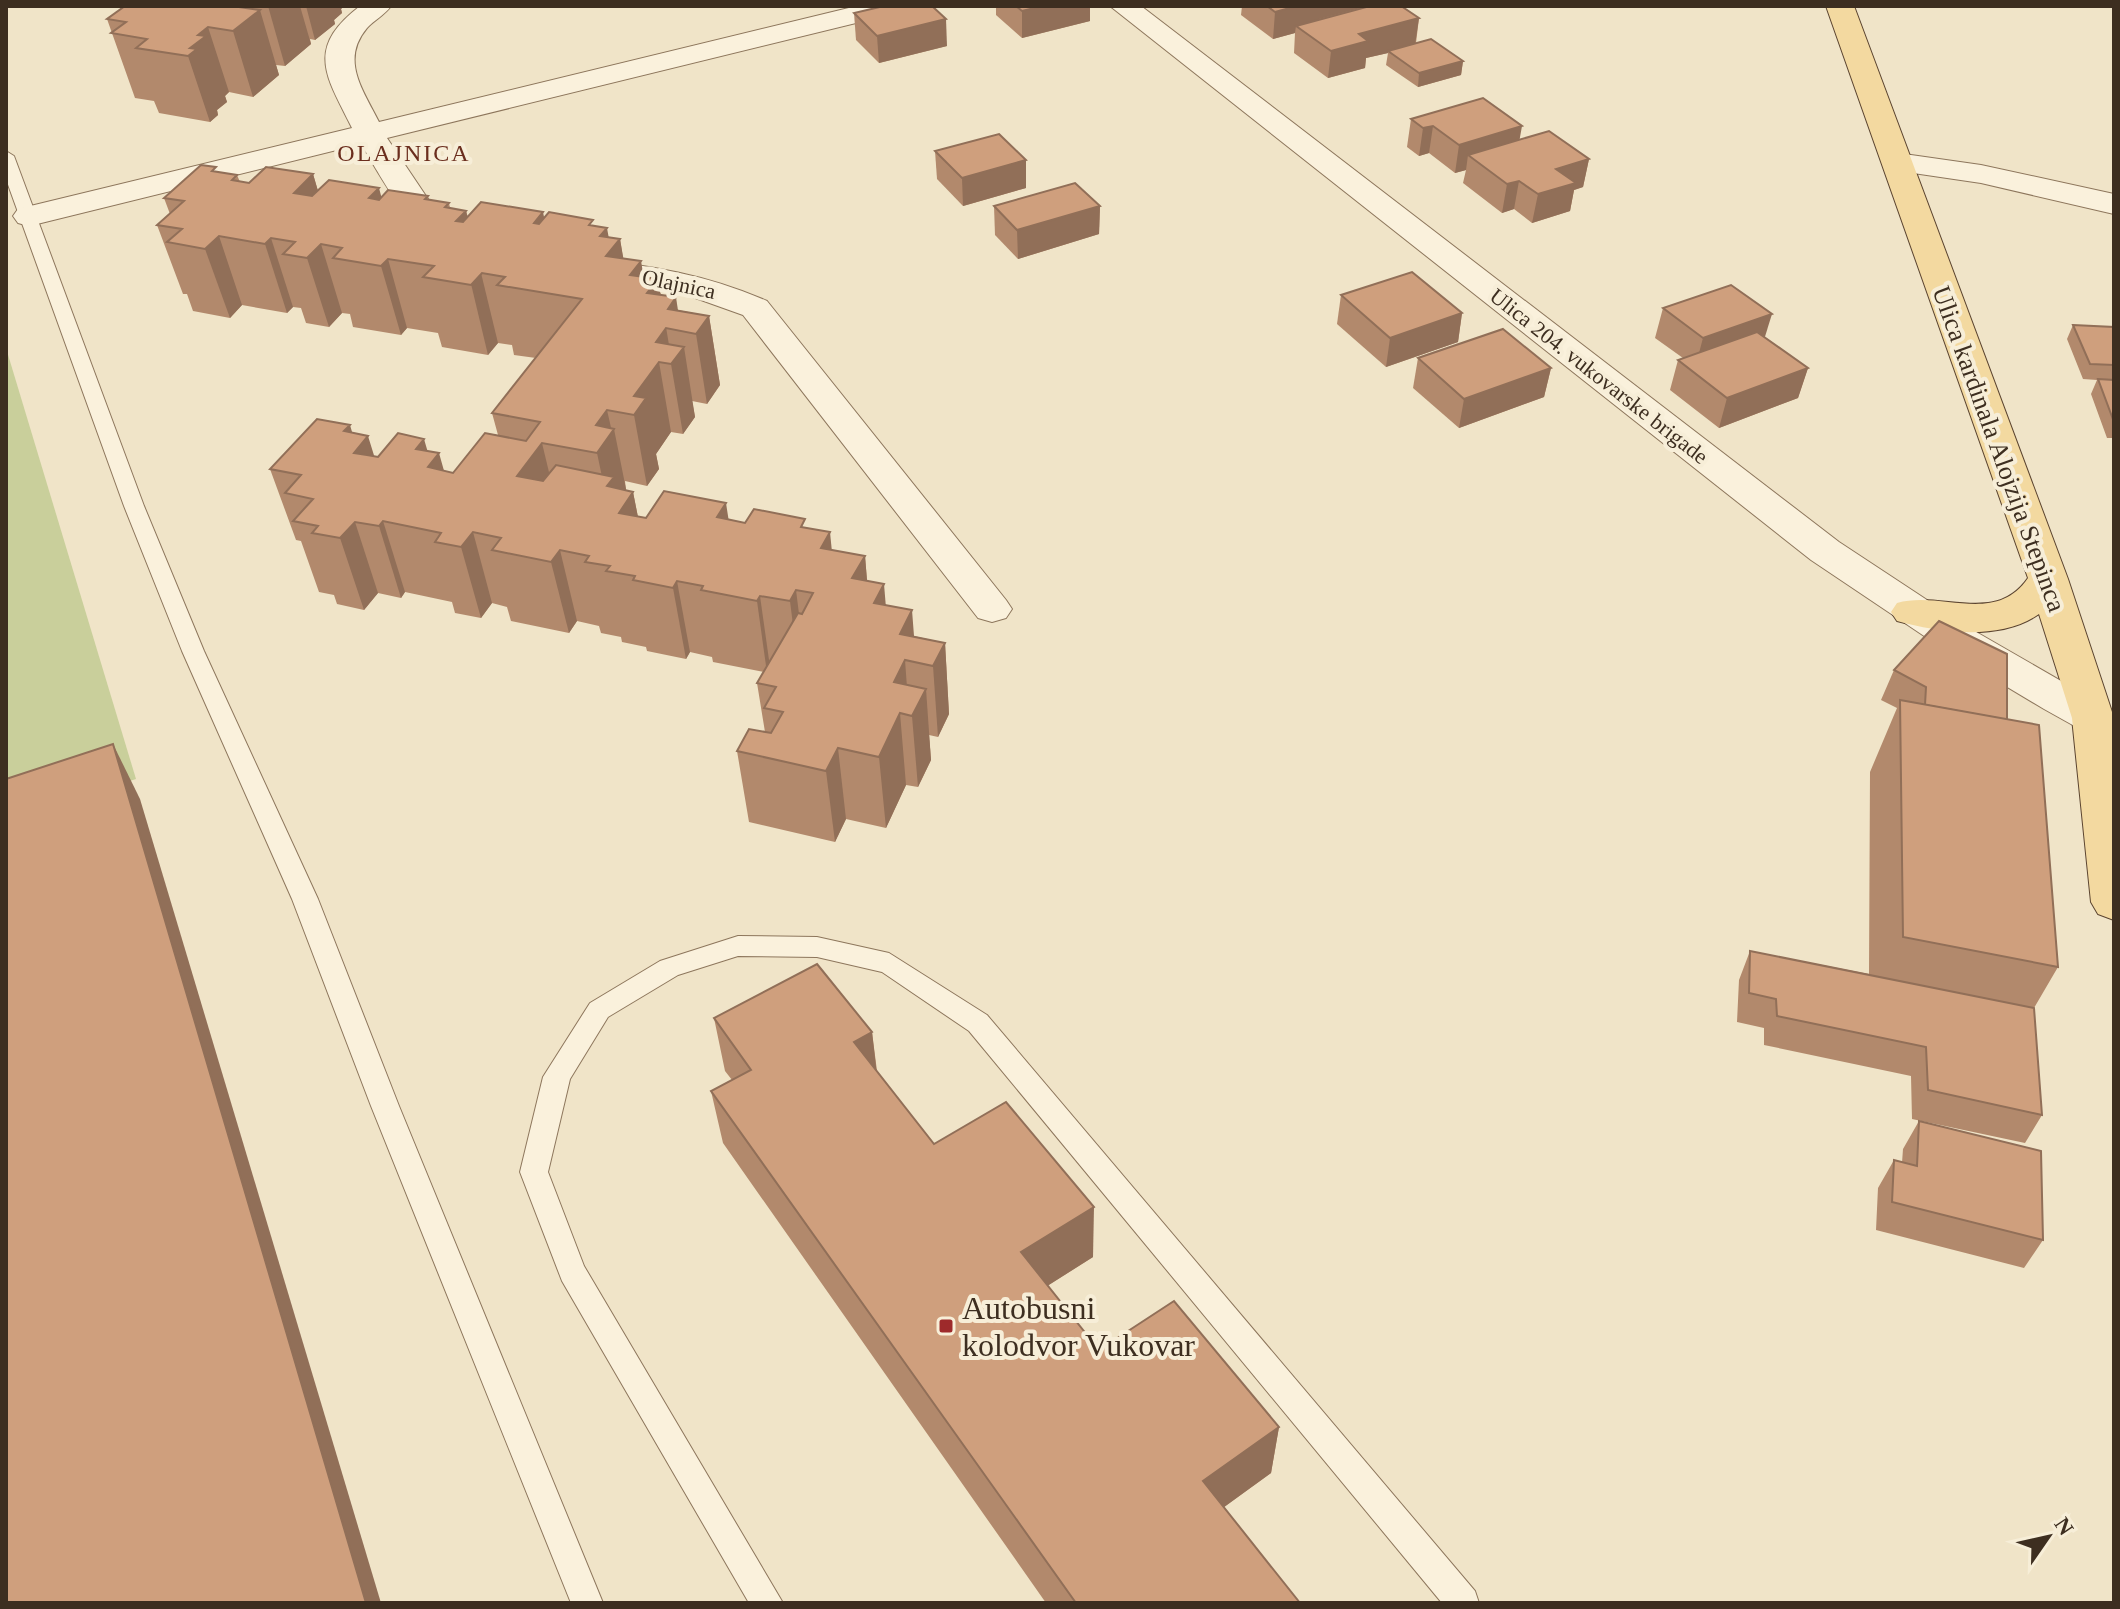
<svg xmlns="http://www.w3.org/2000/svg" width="2120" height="1609" font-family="Georgia,serif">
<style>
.green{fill:#c9cf9b}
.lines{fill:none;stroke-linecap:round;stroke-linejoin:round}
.service-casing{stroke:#8d765c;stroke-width:2}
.minor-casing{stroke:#8d765c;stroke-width:2}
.tertiary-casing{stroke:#8d765c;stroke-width:2}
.primary-casing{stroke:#5b4430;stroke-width:2}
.service{fill:#faf1dc;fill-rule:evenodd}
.minor{fill:#faf1dc;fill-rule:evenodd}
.tertiary{fill:#faf1dc;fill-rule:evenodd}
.primary{fill:#f3d9a0;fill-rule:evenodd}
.wall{fill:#b2896c}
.shaded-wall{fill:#916f58}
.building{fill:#cf9f7d;stroke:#916f58;stroke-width:2}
.poi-dot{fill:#9e2a2b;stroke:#f7eed8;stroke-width:3}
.labels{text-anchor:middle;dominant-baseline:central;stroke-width:8;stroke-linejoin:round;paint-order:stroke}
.far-street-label{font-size:22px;fill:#3d2e20;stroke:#f7eed8}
.far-neighbourhood-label{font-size:24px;letter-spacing:2px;fill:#6b2e1e;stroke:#f7eed8}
.street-label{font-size:26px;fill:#3d2e20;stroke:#f7eed8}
.near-poi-label{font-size:32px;fill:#3d2e20;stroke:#f7eed8;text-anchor:start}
</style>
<rect width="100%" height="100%" fill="#f0e4c8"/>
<path class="green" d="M6,348L136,779L6,821Z"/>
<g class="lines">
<g class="service-casing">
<g id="service">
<path d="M6,151L14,156L144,506L204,651L318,899L399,1106L603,1603H571L371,1106L292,899L182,651L124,506L6,179Z"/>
<path d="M738,936L817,937L889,953L987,1015L1475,1591L1479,1603H1442L969,1031L882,972L817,957L738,956L678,975L608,1017L570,1079L548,1172L584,1266L783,1603H749L562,1281L520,1172L543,1077L590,1003L660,961Z"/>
</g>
</g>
<g class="minor-casing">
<g id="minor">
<path d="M360,6H391C385,15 374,20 367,28C340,60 363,90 379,122L857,6H905L901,12L387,138L434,208L466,236L461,243C418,254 381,175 361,144L29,226L18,223L13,216L18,209L352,128C327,77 304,49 360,6Z"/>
<path d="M1897,153L1981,165L2114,194V214L1981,183L1886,169L1882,162L1886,155Z"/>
<path d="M586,259C649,265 708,275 767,301L1006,600L1012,609L1006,618L992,622L978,618L743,315L673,290L574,276L569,269L574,262Z"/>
</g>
</g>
<g class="tertiary-casing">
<path id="tertiary" d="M1110,6H1141L1839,542L1971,629L2108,708L2114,718L2108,728L2093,733L2078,728L2044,709L1942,648L1811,560Z"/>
</g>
<g class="primary-casing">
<path id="primary" d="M1826,6H1854L2068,579L2114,718V920L2098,914L2091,902L2072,718L2039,614C2001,641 1940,633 1897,621L1891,612L1897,603C1941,590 1995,626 2028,578Z"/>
</g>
<use href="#service" class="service"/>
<use href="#minor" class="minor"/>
<use href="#tertiary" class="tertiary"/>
<use href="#primary" class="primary"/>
</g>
<g class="wall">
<path d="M125,6H344L341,9L342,13L334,20L335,24L315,40L310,39L311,44L285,66L276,65L279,75L253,97L229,92L225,96L227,102L217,110L218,115L210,122L159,113L154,101L135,98L107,19Z"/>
<path d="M996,6H1090V21L1022,38L996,15Z"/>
<path d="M1242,6H1368L1318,20L1419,18L1416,43L1463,61L1461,75L1418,87L1386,65L1388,53L1366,58L1365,68L1328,78L1294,53L1295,33L1273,39L1241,15Z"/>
<path d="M854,13L947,46L879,63L856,40Z"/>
<path d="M1411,119L1520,140L1589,159L1583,187L1574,190L1570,211L1532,223L1514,209L1502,213L1463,183L1466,170L1455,173L1429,153L1419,156L1407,147Z"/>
<path d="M935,151L1026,160V188L963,206L937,179Z"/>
<path d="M217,172L237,175L240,182L249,183L313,174L318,191L381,197L428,196L429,200L449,203L450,208L466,211L468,217L544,218L594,226L608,237L620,239L623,258L678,310L709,316L720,385L707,404L692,401L695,417L683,434L671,432L656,454L659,469L647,486L625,481L626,490L633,492L638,517L646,518L729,520L745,523L806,528L832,550L865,556L867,581L886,605L914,636L945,643L949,714L938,737L929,735L931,760L918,787L906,785L886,828L846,819L835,842L749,822L737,751L765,732L757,683L764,672L713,662L712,657L690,652L686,659L647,651L646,647L622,642L621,637L601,633L599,626L577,621L569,633L511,621L507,607L492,603L481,618L455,613L452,602L405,592L401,598L378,593L364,610L337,604L334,595L319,592L301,541L296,540L270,469L352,433L374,457H378L428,451L444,471L453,473L498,435L492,413L536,358L514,355L512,345L498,343L488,355L442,347L438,333L407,328L401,335L353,327L350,314L342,313L329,327L306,323L301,308L293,307L287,313L242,305L230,318L193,311L187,294H183L157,225L170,214L164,198Z"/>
<path d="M994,206H1100L1099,234L1018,259L995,235Z"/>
<path d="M1341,295L1462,313L1458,342L1386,367L1337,324Z"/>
<path d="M1663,308L1765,337L1808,368L1798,398L1719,428L1670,390L1678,360L1683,358L1655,338Z"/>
<path d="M2073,325L2114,327V438H2107L2091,394L2097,380L2083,379L2067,339Z"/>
<path d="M1418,358L1551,368L1544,397L1459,428L1413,388Z"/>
<path d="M1894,670L2007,720L2058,967L2034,1008L2042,1115L2025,1143L1912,1119L1911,1076L1764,1045V1028L1737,1022L1739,980L1750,951L1869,974L1870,772L1897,708L1881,700Z"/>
<path d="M714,1018L872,1032L877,1071L934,1144L1093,1257L1047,1286L1099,1350L1279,1427L1271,1473L1224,1507L1300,1603H1046L723,1143L711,1091L732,1080L725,1071Z"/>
<path d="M1919,1121L2043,1240L2024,1268L1876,1230L1878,1188L1894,1160L1902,1163L1903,1149Z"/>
</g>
<g class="shaded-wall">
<path d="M230,6H243L248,20L260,10L279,75L253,97L233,31Z"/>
<path d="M268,6H300L311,44L285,66Z"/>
<path d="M306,6H344L341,9L342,13L334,20L335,24L315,40Z"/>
<path d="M1043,6H1090V21L1022,38V11Z"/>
<path d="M1297,6H1368L1319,19L1318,27L1296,26L1295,33L1273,39L1275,12Z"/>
<path d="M1419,18L1415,45L1388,51V53L1366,58L1365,68L1328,78L1331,51L1359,34Z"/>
<path d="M946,19L947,46L879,63L877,36Z"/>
<path d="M208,27L229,92L225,96L227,102L217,110L218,115L210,122L188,56L190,48L198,35Z"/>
<path d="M1463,61L1461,75L1418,87L1419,73Z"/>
<path d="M1433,126L1429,153L1419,156L1423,128Z"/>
<path d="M1522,126L1517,154L1468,155L1466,170L1455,173L1459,145Z"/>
<path d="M1589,159L1583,187L1574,190L1570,211L1532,223L1538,194L1556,169Z"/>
<path d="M1026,160V188L963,206L962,178Z"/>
<path d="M313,174L333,242L321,244L342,313L329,327L307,258L294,193Z"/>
<path d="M1519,181L1514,209L1502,213L1507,184Z"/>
<path d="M379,188L397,256L388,259L407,328L401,335L381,266L369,198Z"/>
<path d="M1100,206L1099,234L1018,259L1017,230Z"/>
<path d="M466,211L498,343L488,355L456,221Z"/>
<path d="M543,212L557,281L534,223Z"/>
<path d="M607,228L611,250L620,239L632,308L619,325L600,236Z"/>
<path d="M219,236L242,305L230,318L205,249Z"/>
<path d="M271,238L293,307L287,313L265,244Z"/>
<path d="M641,261L653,330L630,275Z"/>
<path d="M658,279L672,363L684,347L695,417L683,434L671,364L659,362L647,293Z"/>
<path d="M676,297L681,331L668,309Z"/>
<path d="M1462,313L1458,342L1386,367L1390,338Z"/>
<path d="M1772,314L1763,343L1695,368L1703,338Z"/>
<path d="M709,316L720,385L707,404L696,334Z"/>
<path d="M659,362L671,432L656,454L659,469L647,486L634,415V396Z"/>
<path d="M1551,368L1544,397L1459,428L1464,399Z"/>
<path d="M1808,368L1798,398L1719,428L1727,398Z"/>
<path d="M607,410L612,432L614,429L628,499L633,492L647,563L612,524L597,453L596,425Z"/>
<path d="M350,425L357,449L368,436L390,507L376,524L344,431Z"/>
<path d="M424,439L431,463L439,453L459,524L416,449Z"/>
<path d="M542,443L559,514L517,476Z"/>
<path d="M726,503L737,574L717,517Z"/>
<path d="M383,521L405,592L401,598L379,526Z"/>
<path d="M355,522L378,593L364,610L340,538Z"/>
<path d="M473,532L492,603L481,618L461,547Z"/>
<path d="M830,532L837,603L821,548Z"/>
<path d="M560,550L577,621L569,633L551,562Z"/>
<path d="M865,556L871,628L852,578Z"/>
<path d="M677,581L690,652L686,659L673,588Z"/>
<path d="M884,584L890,656L874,603Z"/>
<path d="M796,590L805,662L799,673L790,601Z"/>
<path d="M760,596L770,667L767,673L757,601Z"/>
<path d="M912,610L916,662L905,660L909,715L900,713L906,785L886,828L879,757L894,682L900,634Z"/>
<path d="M945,643L949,714L938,737L933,666Z"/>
<path d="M926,689L931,760L918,787L912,716Z"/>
<path d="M113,744L140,799L381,1603H366Z"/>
<path d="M838,748L846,819L835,842L826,771Z"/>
<path d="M872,1032L878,1084L854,1042Z"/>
<path d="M1094,1207L1093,1257L1022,1302L1021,1252Z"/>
<path d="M1279,1427L1271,1473L1198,1526L1203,1481Z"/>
</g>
<g class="building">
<path d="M125,6H232L260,10L233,31L208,27L198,35L206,36L190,48L197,49L188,56L136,48L147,39L111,33L126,22L107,19Z"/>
<path d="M884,6H932L946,19L877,36L854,13Z"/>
<path d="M1016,6H1043L1022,11Z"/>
<path d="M1267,6H1297L1275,12Z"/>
<path d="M1370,6H1401L1419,18L1359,34L1368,41L1331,51L1296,26Z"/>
<path d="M1431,39L1463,61L1419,73L1388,51Z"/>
<path d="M1483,98L1522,126L1459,145L1433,126L1423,128L1411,119Z"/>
<path d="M1549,131L1589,159L1556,169L1576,183L1538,194L1519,181L1507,184L1468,155Z"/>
<path d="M999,134L1026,160L962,178L935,151Z"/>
<path d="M201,165L216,167L212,171L237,175L232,180L249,183L266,167L313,174L294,193L312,196L329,180L379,188L369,198L379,200L388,190L428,196L425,199L449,203L445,207L466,211L456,221L463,222L481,202L543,212L534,223L539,224L549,212L593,220L589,225L607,228L600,236L620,239L606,256L641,261L630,275L658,279L647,293L676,297L668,309L709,316L696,334L666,328L656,342L684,347L671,364L659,362L634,396L646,398L634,415L607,410L596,425L614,429L597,453L542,443L517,476L543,481L556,465L614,477L607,486L633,492L619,513L646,518L664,491L726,503L717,517L745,523L754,509L805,519L801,527L830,532L821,548L865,556L852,578L884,584L874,603L912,610L900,634L945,643L933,666L905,660L894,682L926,689L912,716L900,713L879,757L838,748L826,771L737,751L749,729L771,733L783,712L764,708L776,687L757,683L798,613L802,614L813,593L796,590L790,601L760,596L757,601L701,590L703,586L677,581L673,588L633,580L635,576L606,571L610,566L585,562L589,556L560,550L551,562L492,550L501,538L473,532L461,547L435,542L441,533L383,521L379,526L355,522L340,538L312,533L318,526L293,521L313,499L285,493L301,475L270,469L317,419L350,425L344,431L368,436L354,453L367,455L378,457L398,433L424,439L416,449L439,453L428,467L453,473L485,433L526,441L540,422L492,413L582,299L497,285L505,277L482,273L471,285L423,277L434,266L388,259L381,266L333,258L342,248L321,244L307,258L283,254L295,242L271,238L265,244L219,236L205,249L167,242L182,229L157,225L184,201L164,198Z"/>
<path d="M1075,183L1100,206L1017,230L994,206Z"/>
<path d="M1412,272L1462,313L1390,338L1341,295Z"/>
<path d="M1731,285L1772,314L1703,338L1663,308Z"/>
<path d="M2073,325L2114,327V365L2090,364Z"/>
<path d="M1503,329L1551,368L1464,399L1418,358Z"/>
<path d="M1757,332L1808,368L1727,398L1678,360Z"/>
<path d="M2098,379L2114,380V422Z"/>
<path d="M1939,621L2007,654V720L1925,705L1926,687L1894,670Z"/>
<path d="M1900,700L2039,725L2058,967L1903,937Z"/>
<path d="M113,744L366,1603H6V779Z"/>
<path d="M1750,951L2034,1008L2042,1115L1928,1090L1926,1047L1777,1016L1776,999L1749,993Z"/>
<path d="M817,964L872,1032L854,1042L934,1144L1006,1102L1094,1207L1021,1252L1099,1350L1174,1301L1279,1427L1203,1481L1300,1603H1076L711,1091L751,1070L714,1018Z"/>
<path d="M1919,1121L2041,1151L2043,1240L1892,1202L1894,1160L1917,1166Z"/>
</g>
<rect class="poi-dot" x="938" y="1318" width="16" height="16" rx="4"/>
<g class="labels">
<g class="far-street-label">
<text transform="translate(679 284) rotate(12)">Olajnica</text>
<text transform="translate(1599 376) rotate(38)">Ulica 204. vukovarske brigade</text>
</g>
<g class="far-neighbourhood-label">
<text x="404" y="153">OLAJNICA</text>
</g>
<g class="street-label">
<text transform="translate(1999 449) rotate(70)">Ulica kardinala Alojzija Stepinca</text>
</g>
<g class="near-poi-label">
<text x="962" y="1308">Autobusni<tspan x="962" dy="37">kolodvor Vukovar</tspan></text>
</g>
</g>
<rect width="2120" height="1609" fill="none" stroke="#3d2e20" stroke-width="16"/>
<g transform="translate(2048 1537) rotate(56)" stroke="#f7eed8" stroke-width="6" paint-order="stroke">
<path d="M0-6L14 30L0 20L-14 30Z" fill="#3d2e20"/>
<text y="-12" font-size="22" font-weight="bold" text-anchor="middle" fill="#3d2e20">N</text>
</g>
</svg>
